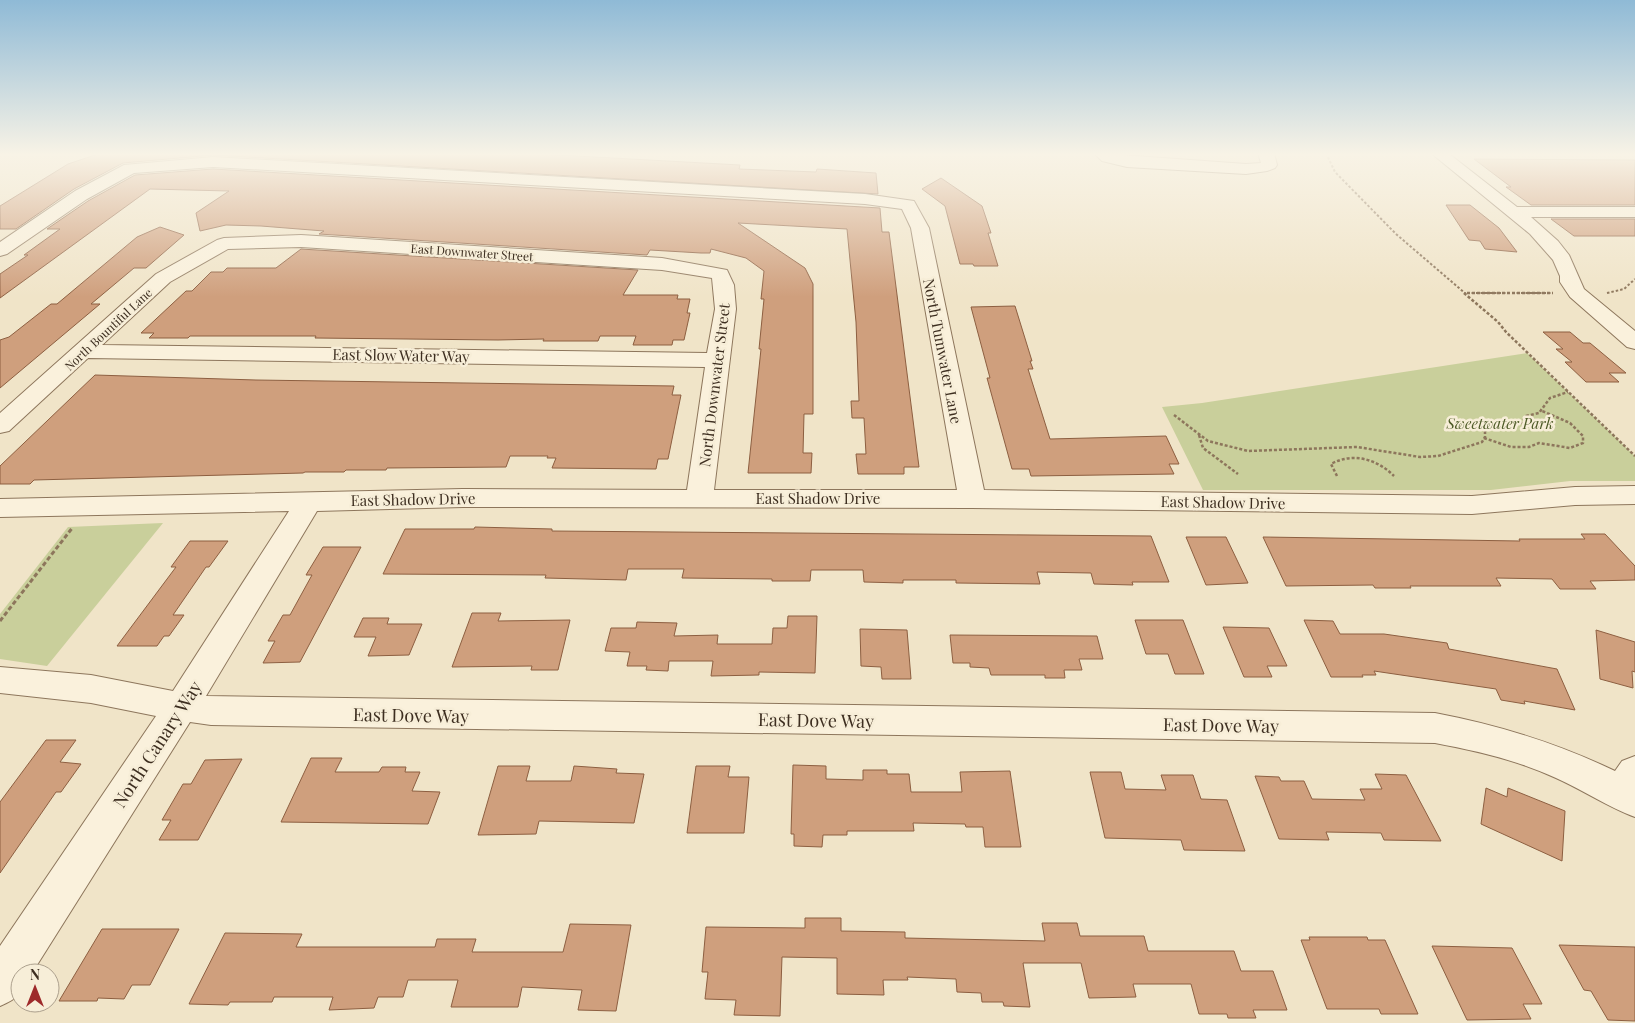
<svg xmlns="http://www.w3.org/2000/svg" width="1635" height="1023" font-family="'Playfair Display',serif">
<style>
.green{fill:#c9cf9b}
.building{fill:#cf9f7d;stroke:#8d5f41}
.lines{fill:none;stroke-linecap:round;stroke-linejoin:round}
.minor-casing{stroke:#8d765c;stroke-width:2}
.path-far2{stroke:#8d765c;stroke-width:2;stroke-dasharray:2.5 2;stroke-linecap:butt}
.path-far1{stroke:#8d765c;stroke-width:2.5;stroke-dasharray:3 2;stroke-linecap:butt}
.path{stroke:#8d765c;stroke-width:3;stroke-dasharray:4.5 2.5;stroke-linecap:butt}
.minor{fill:#faf1dc;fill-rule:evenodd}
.labels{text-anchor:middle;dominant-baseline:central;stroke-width:5;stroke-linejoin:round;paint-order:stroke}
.far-street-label{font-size:12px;fill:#3d2e20;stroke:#f7eed8}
.street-label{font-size:15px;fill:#3d2e20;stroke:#f7eed8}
.park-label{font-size:15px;font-style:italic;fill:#4d5a26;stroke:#f7eed8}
.near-street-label{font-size:18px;fill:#3d2e20;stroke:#f7eed8}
</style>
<rect width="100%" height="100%" fill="#f0e4c8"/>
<g class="green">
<path d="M1527,353L1635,456V481H1570L1491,490H1203L1162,407L1202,403Z"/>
<path d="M163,523L47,666L0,659V614L68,527Z"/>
</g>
<g class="building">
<path d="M101,153H522L740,165L739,169L816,172L817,169L876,173L878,194L213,155L123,163L74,189L16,229H0V206L68,164Z"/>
<path d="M1474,159L1635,160V205H1531L1506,187H1511Z"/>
<path d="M213,169L880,208L882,232H889L919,467H904V474H858L856,454H866L864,418H852L851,401H859L856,322L847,229L738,223L805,268L813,284V414H804L803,453H812L811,473H748L761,349H759L764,299H761L764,271L746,258L711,249L710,253H701L650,250L647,255L319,234L324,231L261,226L226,225L200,231L196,213L229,191L150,189L0,298V274L28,255H24L60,229H47L88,201L135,175Z"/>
<path d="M941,178L982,206L991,233H988L998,266H974L973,264H960L945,206L922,189Z"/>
<path d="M1446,205H1470L1499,228L1517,252L1485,249L1480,241L1469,240Z"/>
<path d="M1551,219H1635V236H1574Z"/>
<path d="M160,227L184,235L146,268H134L91,304H100L0,388V340L9,337L51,304H57L137,237Z"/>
<path d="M301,249L638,270L623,295H678L677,299H690L687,313H690L684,340H673L672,345H633L636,336H600L598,341H543L544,339L498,340L315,338L316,336H190L188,338H149L154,333H141L186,291H192L211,272H223L227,268H276Z"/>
<path d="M1015,306L1032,361H1030L1033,369H1028L1050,439L1166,436L1179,464H1169L1174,474L1031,476L1029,469H1012L987,378H990L971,307Z"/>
<path d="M1543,332H1570L1583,343H1590L1626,373H1609L1619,382H1586L1565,362H1572L1556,349H1563Z"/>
<path d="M95,375L256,380L674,386L672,395H681L668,459H658L656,469L552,468L556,458H547L548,456H510L506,467L387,468L386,470H346L344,472H305L303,473L34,480L30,484H0V466Z"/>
<path d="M475,527L552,529V531L1151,536L1169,582H1132L1133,585L1094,584L1091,573L1037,572L1040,584L956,583V580H903V583L864,582L863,570H811L810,581H772V579L682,578L684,569H628L626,580L545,578L546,575L383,574L405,529H474Z"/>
<path d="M1581,534H1605L1635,566V580L1590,581L1596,589H1560L1552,579L1496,578L1501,586H1410L1411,588H1375L1373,585L1286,586L1263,537L1520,541L1519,539H1585Z"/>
<path d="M1186,537H1226L1248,583L1206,585Z"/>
<path d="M190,541H228L209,567H206L173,615H184L169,636H164L157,646H117L176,567H171Z"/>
<path d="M323,547H361L300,662L263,663L275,641H268L283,615H290L312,575H306Z"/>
<path d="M472,613H501L498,621L570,620L558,670H531L532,666L452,667Z"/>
<path d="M788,616H817L815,673L759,672V675L711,676L713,661H669L668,671L646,670L647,666H627L630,652L605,651L611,628H636L637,622L677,623L674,636L718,635L717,644H772L773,628H787Z"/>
<path d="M363,618H389L387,624H422L409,655L368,656L376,637H354Z"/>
<path d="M1135,620H1183L1204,674H1175L1168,654H1146Z"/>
<path d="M1304,620L1333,621L1340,634H1384L1447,643L1449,649L1557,669L1575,710L1524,701L1525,704L1501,700L1496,689L1374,671L1376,675H1362L1363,677H1331Z"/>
<path d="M1223,627L1269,628L1287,666H1267L1272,677H1244Z"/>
<path d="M860,629L907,630L911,679H882L881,667L861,666Z"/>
<path d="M1596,630L1635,642V672L1632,671L1633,688L1600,679Z"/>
<path d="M950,635L1097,636L1103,659H1079L1082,670H1064L1065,678H1045V675H991L989,668L970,667V663H953Z"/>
<path d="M46,740H76L60,762L81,764L61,792H56L0,873V802Z"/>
<path d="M311,758H342L335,772H379L382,767H406L405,772H420L412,791L440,792L428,824L281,822Z"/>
<path d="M242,759L198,840H159L171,820H162L183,784H191L205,760Z"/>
<path d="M793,765L826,766V779L863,780V770H887V774H909L911,792H962L960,772L1010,771L1021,847H985L983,827H966L965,824L913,823L914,831H847V835H823L822,847L794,846V834H791Z"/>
<path d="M498,766H530L526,781H571L574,766L617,769L616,773L644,774L634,823L539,821L536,834L478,835Z"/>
<path d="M696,766H730L728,777H749L744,833H687Z"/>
<path d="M1090,772H1121L1125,789L1166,790L1161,775H1193L1201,799L1227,800L1245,851L1184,850L1181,840L1105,838Z"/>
<path d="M1375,774L1406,775L1441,841L1384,840L1381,833L1326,832L1329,840L1279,839L1255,776L1279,777L1281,781H1304L1312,799L1365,800L1360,789H1382Z"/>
<path d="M1486,788L1507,797L1508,788L1565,811L1562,861L1481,824Z"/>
<path d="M805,918H841V931L905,932V938L1045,941L1042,923H1077L1080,936H1144L1148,951H1234L1241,971H1273L1287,1010H1253L1256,1018H1228L1227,1014H1199L1191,984H1133L1136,997L1089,998L1081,963H1023L1030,1007L1004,1006L1003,1002H982L981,993L957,992L956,979L907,977L908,980H883L884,995L837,994V958L782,957L780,1016L734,1015L736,1000L705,999L708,972H702L706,927L805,928Z"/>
<path d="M570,924L631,925L616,1011L578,1010L582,990L522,987L518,1007H451L458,980H408L403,997H378L374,1008L329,1010L333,997H274L272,1002H230L228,1005L189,1004L225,933L302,934L296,947H435L437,939H476L472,952H563Z"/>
<path d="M102,929H179L150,985H132L124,999L98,998L97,1001H59Z"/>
<path d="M1309,937H1367L1368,940H1385L1418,1014H1381L1379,1009H1327L1301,940H1310Z"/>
<path d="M1559,945L1635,947V1021L1608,1020L1591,991L1584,990Z"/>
<path d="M1432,946L1512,948L1542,1004H1523L1531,1019L1467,1020Z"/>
</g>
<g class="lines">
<g class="minor-casing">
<g id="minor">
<path d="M1094,153L1246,164L1261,163L1258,153H1274L1277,165L1275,168L1267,171L1246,174L1127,167L1102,161Z"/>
<path d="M1431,153H1448L1517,207H1635V217H1531L1558,241L1569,255L1584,289L1635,331V349L1627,347L1570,297L1560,282V276L1553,260L1530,234Z"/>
<path d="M213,157L865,194L914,201L929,228L984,490L1472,496L1575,487L1635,486V504L1575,505L1472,514L972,508L463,507L317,511L206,696L1435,713C1498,725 1557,743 1615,771L1622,761L1635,756V817C1608,807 1583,790 1556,778C1517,760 1477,751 1435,743L211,725L190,722L32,973H20C20,995 21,997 0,1006V946L156,716L91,703L0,693V667L91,675L173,691L289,511L0,517V499L463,489L687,490L705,367L88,358L9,431L0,433V413L156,274L217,240L224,238L301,235L662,258L727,270L734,285L736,309L714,490H957L911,228L902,209L865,204L213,167L134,173L87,199L7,254L0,256V242L75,191L124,165ZM301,247L662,270L712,278L715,309L707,353L102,345L170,282L228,249Z"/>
</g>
</g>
<g class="path-far2">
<path d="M1326,153L1335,172L1396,234L1466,294"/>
<path d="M1467,293H1553"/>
<path d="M1607,293L1624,289L1635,279"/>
</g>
<g class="path-far1">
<path d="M1464,293L1498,322L1506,332L1635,456"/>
<path d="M1467,293H1553"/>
<path d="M1174,415L1208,441L1248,451L1357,447L1420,457L1438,456L1482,442L1485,437V429L1521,423L1526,416L1539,413L1550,398L1568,392"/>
<path d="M1199,435L1203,448L1238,474"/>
<path d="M1484,438L1511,447H1529L1539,443L1570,448L1583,443V436L1570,423L1540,410"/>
<path d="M1337,476L1331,464C1353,452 1377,459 1394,476"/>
</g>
<path class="path" d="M0,621L73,527"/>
<use href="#minor" class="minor"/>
</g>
<linearGradient id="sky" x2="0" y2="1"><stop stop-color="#8fbad6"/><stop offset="0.52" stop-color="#f8f3e6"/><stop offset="1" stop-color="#f8f3e6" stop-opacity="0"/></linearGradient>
<rect width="1635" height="297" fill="url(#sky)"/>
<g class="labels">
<g class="far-street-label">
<text transform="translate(472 252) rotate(4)">East Downwater Street</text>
<text transform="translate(108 329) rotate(-43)">North Bountiful Lane</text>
</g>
<g class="street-label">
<text transform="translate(943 351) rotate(79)">North Tumwater Lane</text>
<text transform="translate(401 355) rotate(1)">East Slow Water Way</text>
<text transform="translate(714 385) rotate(-83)">North Downwater Street</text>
<text x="818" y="498">East Shadow Drive</text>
<text transform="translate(413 499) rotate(-1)">East Shadow Drive</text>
<text transform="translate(1223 502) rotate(1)">East Shadow Drive</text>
</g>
<g class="park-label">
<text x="1500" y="423">Sweetwater Park</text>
</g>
<g class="near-street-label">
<text transform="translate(411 715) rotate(1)">East Dove Way</text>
<text transform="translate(816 720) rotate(1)">East Dove Way</text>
<text transform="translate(1221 725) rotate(1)">East Dove Way</text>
<text transform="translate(157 744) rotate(-57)">North Canary Way</text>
</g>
</g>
<g transform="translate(35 988)"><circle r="24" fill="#f7eed8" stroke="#ada18e"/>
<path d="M0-4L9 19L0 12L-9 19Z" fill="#9e2a2b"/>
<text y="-8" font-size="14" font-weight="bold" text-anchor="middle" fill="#3d2e20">N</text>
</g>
</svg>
